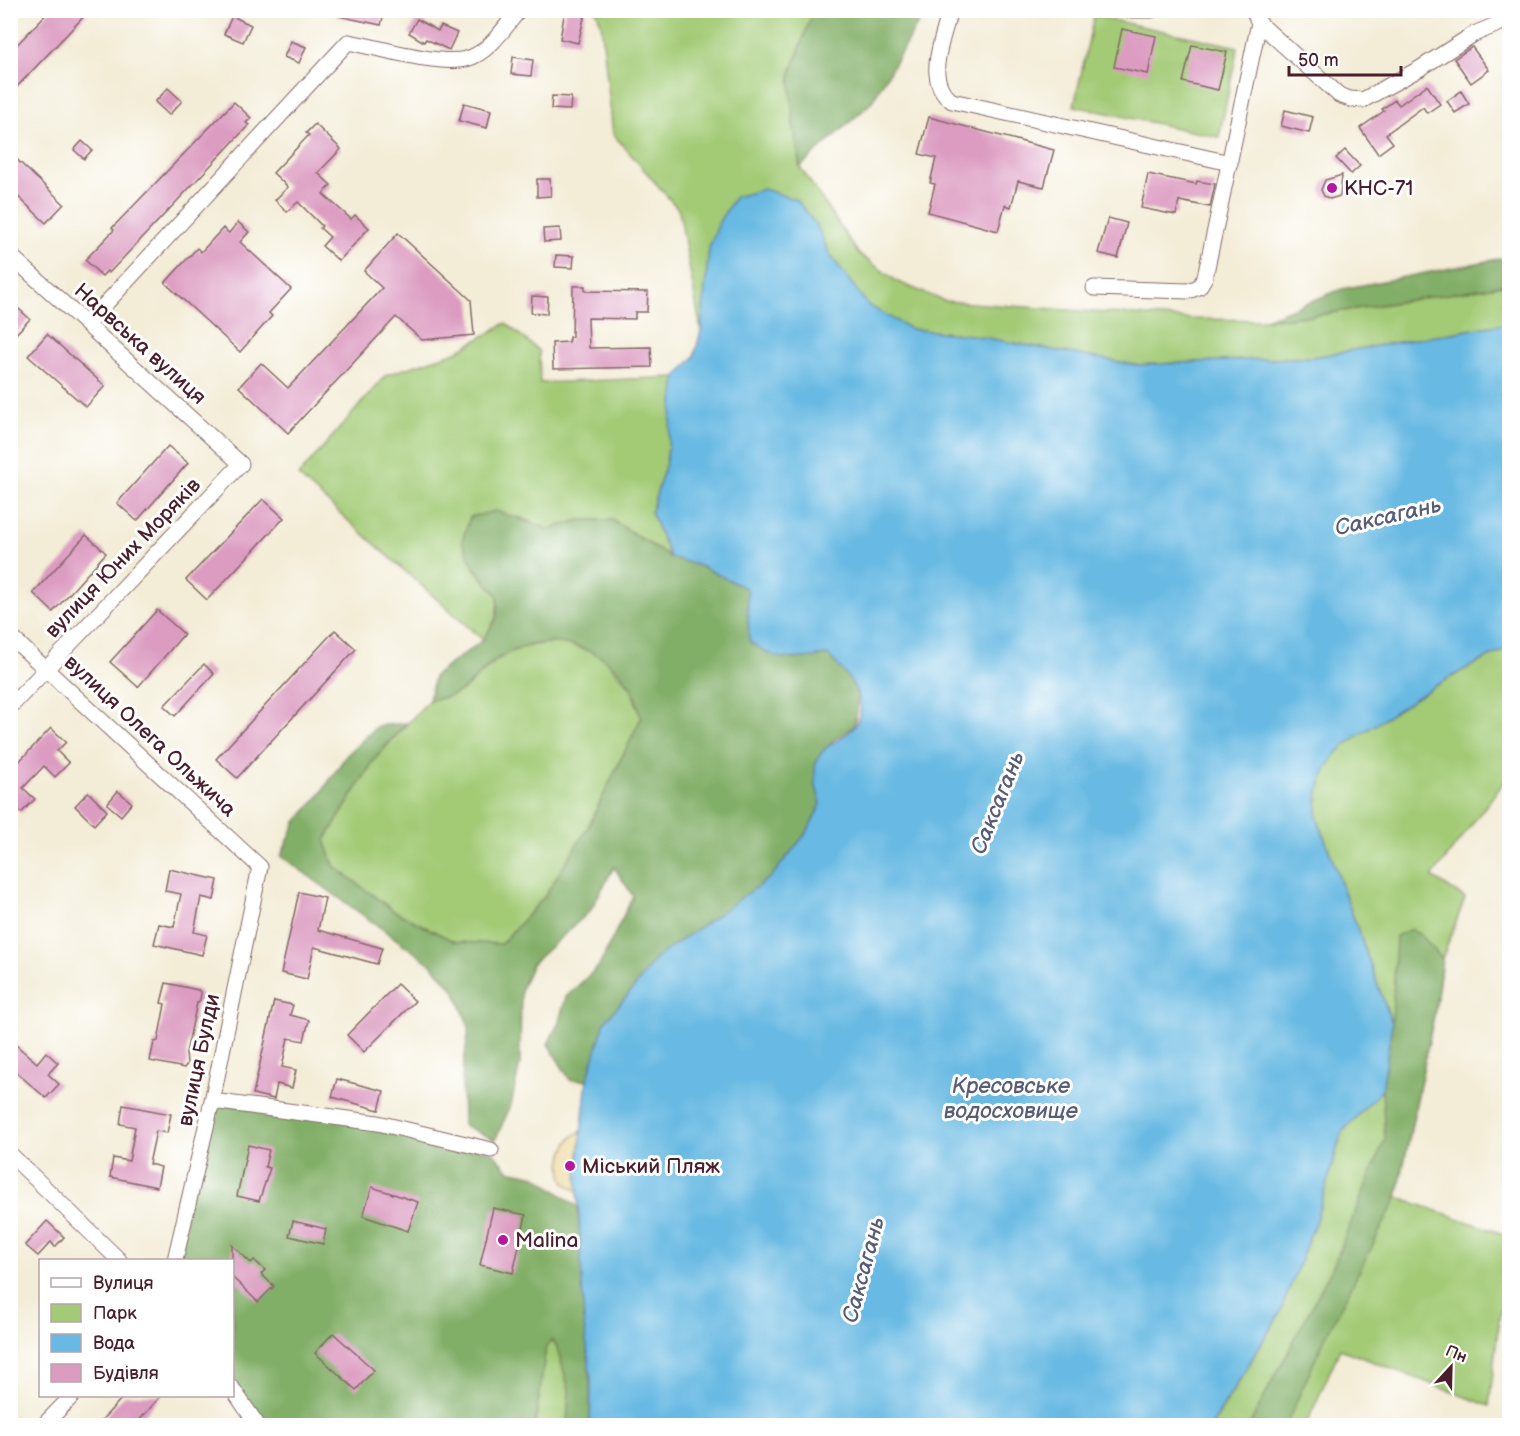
<svg xmlns="http://www.w3.org/2000/svg" width="1520" height="1436" font-family="'Balsamiq Sans',sans-serif">
<style>
.green{fill:#a3cb76;stroke:#767550;stroke-width:1.5}
.forest{fill:#82af67;stroke:#666749;stroke-width:1.5}
.sand{fill:#eeda9e;stroke:#9c7c64;stroke-width:1.5}
.water{fill:#68b9e3;stroke:#596c87;stroke-width:1.5}
.building{fill:#dc9bc1}
.lines{fill:none;stroke-linecap:round;stroke-linejoin:round}
.minor-casing{stroke:#856767;stroke-width:17}
.minor{stroke:#fff;stroke-width:15}
.poi-dot{fill:#b5179e;stroke:#fff;stroke-width:2}
.labels{text-anchor:middle;dominant-baseline:central;stroke-width:6;stroke-linejoin:round;paint-order:stroke}
.poi-label{font-size:21px;fill:#4a1f2b;stroke:#fff;text-anchor:start}
.street-label{font-size:21px;fill:#4a1f2b;stroke:#fff}
.water-label{font-size:22px;font-style:italic;fill:#565d75;stroke:#fff}
</style>
<rect width="100%" height="100%" fill="#fff"/>
<filter id="ink" filterUnits="userSpaceOnUse"><feTurbulence type="fractalNoise" baseFrequency=".0167" numOctaves="2"/><feDisplacementMap in="SourceGraphic" scale="12" xChannelSelector="R" yChannelSelector="G"/><feConvolveMatrix kernelMatrix="1 2 1 2 8 2 1 2 1" color-interpolation-filters="sRGB"/></filter>
<filter id="wash" filterUnits="userSpaceOnUse"><feTurbulence type="fractalNoise" baseFrequency=".008" numOctaves="4" result="noise"/><feDisplacementMap in="SourceGraphic" scale="24" xChannelSelector="R" yChannelSelector="G"/><feGaussianBlur stdDeviation="1.35" result="paint"/><feColorMatrix in="noise" values="0 0 0 0 0 0 0 0 0 0 0 0 0 0 0 0 0 1.4 0 .05"/><feComposite in="paint" operator="in"/></filter>
<g filter="url(#wash)">
<rect width="100%" height="100%" fill="#f3ecd6"/>
<g class="green">
<path d="M596,11H813L807,31L793,122L800,167L858,253L898,282L944,301L1189,319L1263,320L1318,315L1509,284V323L1313,357L1135,365L970,335L911,329L869,307L830,255L817,226L709,248L701,331L679,210L613,134L601,23Z"/>
<path d="M1094,16L1238,47L1219,137L1074,106Z"/>
<path d="M506,323L539,351L540,383L676,377L666,463L651,512L670,557L612,520H581L548,529L519,517L474,568L498,596L497,617L483,640L298,476L386,375L456,352Z"/>
<path d="M560,642L601,655L631,688L641,718L587,829L545,896L501,944L455,942L394,911L334,866L325,840L374,760L429,700C474,695 471,675 505,655C521,646 542,643 560,642Z"/>
<path d="M1509,648V775L1432,877L1465,898L1442,959L1435,1010L1397,1197L1509,1236L1489,1406L1340,1349L1306,1425L1212,1426L1280,1313L1316,1220L1342,1132L1382,1090L1392,1024L1317,817C1316,795 1321,775 1334,757C1345,742 1363,733 1378,723C1420,694 1462,668 1509,648Z"/>
<path d="M551,1340L556,1344L569,1389L567,1425L535,1426L546,1347Z"/>
</g>
<g class="forest">
<path d="M813,11H917L920,20L871,103L800,167L793,122L790,75Z"/>
<path d="M1509,257V284L1318,315L1263,320L1342,289Z"/>
<path d="M496,511L548,529L581,520H612L670,557L703,567L747,589L794,659L828,655C853,681 865,690 853,727L832,741L815,782L821,804L807,832L771,877L656,958L634,988L605,1021L587,1080H570L548,1044L558,1024L566,997L599,966L633,896L614,867L590,911L532,964L521,989L520,1064L511,1105L495,1140L463,1125L462,1077L469,1027L455,991L432,965L281,856L296,822L319,796L346,756L377,726L406,723L374,760L325,840L334,866L394,911L455,942L501,944L545,896L587,829L641,718C638,709 636,696 631,687C604,645 550,631 506,654C471,672 476,695 429,700L434,676L483,640L497,617L498,596L474,567L462,541L470,517Z"/>
<path d="M1411,929L1423,937L1442,959L1435,1010L1397,1198L1325,1338L1286,1425L1249,1426L1334,1264L1385,1139L1382,1090L1392,1024L1396,936Z"/>
<path d="M212,1101L378,1123L494,1153L508,1170L536,1176L578,1207C581,1280 592,1353 590,1425H567L569,1389L556,1344L551,1340L546,1347L535,1425H258L233,1388L232,1260H175Z"/>
</g>
<path class="sand" d="M582,1131L578,1191C572,1188 565,1185 563,1178C558,1161 565,1137 582,1131Z"/>
<path class="water" d="M764,189L797,200L817,226L830,255L869,306L911,329L970,335L1135,365L1313,357L1509,323V648C1462,668 1420,694 1378,723C1363,733 1345,742 1334,757C1321,775 1316,795 1317,817L1392,1024L1382,1090L1342,1132L1316,1220L1280,1313L1212,1425H590L591,1381L584,1325L577,1173L587,1080L605,1021L634,988L656,958L771,877L807,832L821,804C817,791 811,772 818,758C825,743 843,740 853,728C874,702 845,672 828,655C789,659 782,665 749,641L747,589L703,567L670,557L651,512L666,463L676,377L694,357L701,331L709,248L720,220L735,197Z"/>
<g id="blocks">
<g class="building">
<path d="M50,10H90L10,94V52Z"/>
<path d="M338,10H385L381,25L338,16Z"/>
<path d="M565,10H586L578,43L560,39Z"/>
<path d="M232,16L251,25L243,42L224,34Z"/>
<path d="M417,19L438,31L441,26L457,33L449,50L426,39L424,42L409,33Z"/>
<path d="M1122,29L1156,36L1148,74L1114,67Z"/>
<path d="M291,41L306,47L299,63L284,57Z"/>
<path d="M1192,45L1227,52L1218,90L1183,82Z"/>
<path d="M1472,47L1489,70L1471,83L1454,59Z"/>
<path d="M513,57L533,60L531,76L511,74Z"/>
<path d="M1427,85L1440,104L1427,113L1423,107L1386,134L1393,143L1378,154L1360,128L1384,111L1382,109L1395,100L1399,105Z"/>
<path d="M168,88L182,101L169,115L155,102Z"/>
<path d="M1461,91L1469,104L1455,113L1447,101Z"/>
<path d="M552,96L571,97L570,110L551,109Z"/>
<path d="M234,102L251,118L246,123L249,125L109,273L107,271L102,276L85,260L114,230L112,228Z"/>
<path d="M464,103L491,110L487,128L459,121Z"/>
<path d="M1285,110L1313,117L1309,133L1281,126Z"/>
<path d="M929,117L1054,150L1044,187L1018,181L1011,207L1005,205L998,231L928,212L935,184L930,183L936,158L919,154Z"/>
<path d="M315,124L341,149L318,173L331,185L323,194L351,219L355,215L369,228L339,261L322,246L330,237L320,228L322,226L298,202L287,212L275,200L288,187L273,173L309,135L306,133Z"/>
<path d="M82,141L92,150L84,159L74,150Z"/>
<path d="M1345,150L1360,166L1351,174L1336,158Z"/>
<path d="M10,153L64,204L46,223L10,189Z"/>
<path d="M1148,174L1196,184L1197,181L1215,184L1210,207L1179,201L1176,215L1141,208Z"/>
<path d="M1342,175L1340,196L1330,199L1324,196L1321,190L1325,180Z"/>
<path d="M537,179H550L551,196L537,197Z"/>
<path d="M1108,218L1127,223L1118,258L1098,253Z"/>
<path d="M238,222L249,232L240,242L291,289L269,313L272,316L240,352L165,283L197,248L201,252L223,228L229,233Z"/>
<path d="M560,228L561,241L544,242L543,229Z"/>
<path d="M398,233L471,300L474,335L422,340L396,317L288,433L239,387L261,363L288,388L382,288L364,271Z"/>
<path d="M556,255L574,256L573,268L555,267Z"/>
<path d="M573,286H585V291L648,292L647,312H635V319L588,318L589,348L651,347L652,367L553,369L552,343L569,342V337H572Z"/>
<path d="M532,296L548,297L547,314L531,313Z"/>
<path d="M10,301L30,319L10,340Z"/>
<path d="M47,334L105,386L86,407L28,356Z"/>
<path d="M168,446L188,463L137,521L117,503Z"/>
<path d="M263,499L284,518L207,600L186,580Z"/>
<path d="M86,535L106,553L53,612L33,593Z"/>
<path d="M157,610L184,634L138,687L110,662Z"/>
<path d="M335,630L356,649L237,778L216,759Z"/>
<path d="M204,664L214,674L175,716L164,706Z"/>
<path d="M51,728L66,742L57,751L69,763L55,777L44,766L23,788L35,799L21,813L10,803V771Z"/>
<path d="M118,791L132,803L121,816L107,804Z"/>
<path d="M88,792L107,811L94,825L75,806Z"/>
<path d="M169,869L218,880L214,900L201,897L194,932L207,935L202,955L154,944L159,924L174,927L181,894L165,891Z"/>
<path d="M299,892L325,898L318,930L382,948L377,964L314,947L307,979L281,973Z"/>
<path d="M166,983L198,990L201,993L200,1000L197,1003L186,1053L187,1064L184,1068L150,1061L154,1042L158,1041L165,1004L161,1003Z"/>
<path d="M397,984L415,1001L364,1052L347,1035Z"/>
<path d="M274,1001L293,1005L290,1015L309,1020L304,1041L288,1038L282,1067L296,1070L292,1088L277,1084L274,1099L253,1094Z"/>
<path d="M10,1040L37,1063L46,1052L58,1063L48,1074L59,1084L46,1098L10,1067Z"/>
<path d="M337,1079L384,1091L379,1110L332,1097Z"/>
<path d="M123,1105L171,1114L167,1133L156,1131L149,1164L161,1167L157,1187L110,1177L113,1158L129,1161L135,1127L120,1124Z"/>
<path d="M248,1145L269,1150L265,1167L270,1168L259,1201L237,1196Z"/>
<path d="M372,1187L418,1202L408,1231L363,1216Z"/>
<path d="M493,1208L526,1215L513,1273L480,1265Z"/>
<path d="M47,1221L64,1237L55,1247L51,1242L38,1256L25,1245Z"/>
<path d="M293,1221L326,1229L323,1244L289,1236Z"/>
<path d="M232,1245L251,1263L254,1260L265,1270L261,1274L274,1286L258,1302L232,1277Z"/>
<path d="M333,1333L374,1370L356,1390L315,1353Z"/>
<path d="M125,1395H162L135,1425H97Z"/>
</g>
</g>
</g>
<g filter="url(#ink)">
<use href="#blocks" fill-opacity="0" stroke="#856767" stroke-width="1.5"/>
<g class="lines">
<g class="minor-casing">
<g id="minor">
<path d="M950,10C943,40 923,80 952,101L1230,163"/>
<path d="M1127,10H1152"/>
<path d="M1253,10L1259,23L1339,95L1350,99L1363,100L1419,69L1474,34L1510,19"/>
<path d="M10,255L241,464L10,707"/>
<path d="M1094,288L1188,291L1199,287L1205,277L1259,23"/>
<path d="M87,324L348,42C377,47 438,66 466,59C488,54 505,27 519,10"/>
<path d="M10,636L260,867L212,1101L175,1260"/>
<path d="M212,1101L378,1123L491,1150"/>
<path d="M10,1154L119,1260"/>
<path d="M232,1388L258,1426"/>
<path d="M43,1426L72,1396"/>
</g>
</g>
<use href="#minor" class="minor"/>
</g>
</g>
<g class="poi-dot">
<circle cx="1332" cy="188" r="6"/>
<circle cx="570" cy="1166" r="6"/>
<circle cx="503" cy="1240" r="6"/>
</g>
<g class="labels">
<g class="poi-label">
<text x="1344" y="188">КНС-71</text>
<text x="582" y="1166">Міський Пляж</text>
<text x="515" y="1240">Malina</text>
</g>
<g class="street-label">
<text transform="translate(140 344) rotate(42)">Нарвська вулиця</text>
<text transform="translate(123 558) rotate(-46)">вулиця Юних Моряків</text>
<text transform="translate(150 736) rotate(43)">вулиця Олега Ольжича</text>
<text transform="translate(199 1060) rotate(-78)">вулиця Булди</text>
</g>
<g class="water-label">
<text transform="translate(1388 517) rotate(-13)">Саксагань</text>
<text transform="translate(998 803) rotate(-68)">Саксагань</text>
<text x="1011" y="1086">Кресовське<tspan x="1011" dy="25">водосховище</tspan></text>
<text transform="translate(864 1270) rotate(-75)">Саксагань</text>
</g>
</g>
<rect width="1520" height="1436" fill="none" stroke="#fff" stroke-width="36"/>
<rect x="39" y="1259" width="195" height="138" fill="#ffffff" stroke="#b7a5aa" stroke-width="1.5"/>
<rect x="51" y="1278" width="30" height="9" fill="#ffffff" stroke="#b7a5aa" stroke-width="1.5"/>
<text x="93" y="1289" font-size="18" fill="#4a1f2b">Вулиця</text>
<rect x="51" y="1304" width="30" height="18" fill="#a3cb76" stroke="#b7a5aa" stroke-width="1.5"/>
<text x="93" y="1319" font-size="18" fill="#4a1f2b">Парк</text>
<rect x="51" y="1334" width="30" height="18" fill="#68b9e3" stroke="#b7a5aa" stroke-width="1.5"/>
<text x="93" y="1349" font-size="18" fill="#4a1f2b">Вода</text>
<rect x="51" y="1364" width="30" height="18" fill="#dc9bc1" stroke="#b7a5aa" stroke-width="1.5"/>
<text x="93" y="1379" font-size="18" fill="#4a1f2b">Будівля</text>
<g transform="translate(1451 1367) rotate(22)" stroke="#ffffff" stroke-width="4.5" paint-order="stroke">
<path d="M0-4.5L10 22L0 15L-10 22Z" fill="#4a1f2b"/>
<text y="-9" font-size="16" font-weight="bold" text-anchor="middle" fill="#4a1f2b">Пн</text>
</g>
<path d="M1289 66v9h112v-9" fill="none" stroke="#4a1f2b" stroke-width="3"/>
<text x="1298" y="66" font-size="18" fill="#4a1f2b" stroke="#ffffff" stroke-width="4.5" paint-order="stroke">50 m</text>
</svg>
